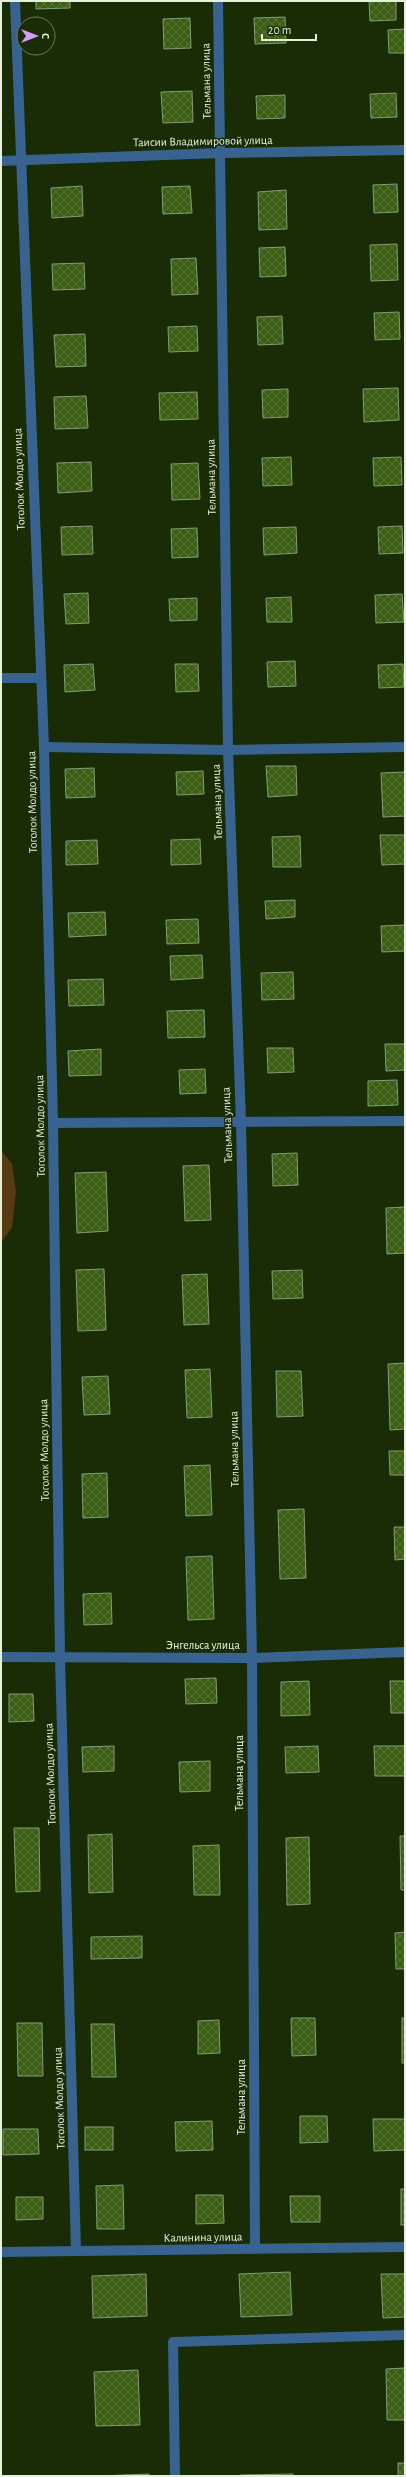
<svg xmlns="http://www.w3.org/2000/svg" width="406" height="2477" font-family="'Alegreya Sans',sans-serif">
<style>
.park{fill:#573a11}
.building{fill:url(#building-cross-hatch);stroke:#859c73}
.lines{fill:none;stroke-linecap:round;stroke-linejoin:round}
.minor{stroke:#386290;stroke-width:10}
.labels{text-anchor:middle;dominant-baseline:central;stroke-width:3;stroke-linejoin:round;paint-order:stroke}
.street-label{font-size:12px;fill:#e5f1db;stroke:#192c06}
</style>
<defs>
<pattern id="building-cross-hatch" width="8" height="8" patternUnits="userSpaceOnUse"><rect width="8" height="8" fill="#3b5e14"/><path d="M0 0l8 8M0 8l8-8" fill="none" stroke="#577636"/></pattern>
</defs>
<rect width="100%" height="100%" fill="#192c06"/>
<path class="park" d="M1,1150L12,1164L16,1192L12,1227L1,1243Z"/>
<g class="building">
<path d="M36,1H70V8L36,9Z"/>
<path d="M369,1H396V20L370,21Z"/>
<path d="M285,17L286,43L255,44L254,18Z"/>
<path d="M190,18L191,48L164,49L163,19Z"/>
<path d="M405,29V53H389L388,30Z"/>
<path d="M192,91L193,122L163,123L161,92Z"/>
<path d="M396,93L397,117L371,118L370,94Z"/>
<path d="M285,95V118L257,119L256,96Z"/>
<path d="M397,184L398,212L374,213L373,185Z"/>
<path d="M82,186L83,216L52,218L51,188Z"/>
<path d="M190,186L192,213L163,214L162,187Z"/>
<path d="M286,190L287,229L259,230L258,192Z"/>
<path d="M397,244L398,280L371,281L370,245Z"/>
<path d="M285,247L286,276L260,277L259,248Z"/>
<path d="M196,258L198,294L172,295L171,259Z"/>
<path d="M84,263L85,289L53,290L52,264Z"/>
<path d="M399,312L400,339L375,340L374,313Z"/>
<path d="M282,316L283,344L258,345L257,317Z"/>
<path d="M197,326L198,351L169,352L168,327Z"/>
<path d="M85,334L86,366L56,367L54,335Z"/>
<path d="M398,388L399,420L364,422L363,389Z"/>
<path d="M288,389V417L263,418L262,390Z"/>
<path d="M197,392L198,419L160,420L159,393Z"/>
<path d="M86,396L88,428L55,429L54,397Z"/>
<path d="M291,457L292,485L263,486L262,458Z"/>
<path d="M401,457L402,485L374,486L373,458Z"/>
<path d="M91,462L92,491L58,493L57,463Z"/>
<path d="M198,463L200,499L172,500L171,464Z"/>
<path d="M92,526L93,554L62,555L61,527Z"/>
<path d="M402,526L403,553L379,554L378,527Z"/>
<path d="M296,527L297,553L264,555L263,528Z"/>
<path d="M197,528L198,557L172,558L171,529Z"/>
<path d="M88,593L89,623L66,624L64,594Z"/>
<path d="M402,594L404,622L376,623L375,595Z"/>
<path d="M291,597L292,622H267L266,598Z"/>
<path d="M197,598V620L170,621L169,599Z"/>
<path d="M295,661L296,686L268,687L267,662Z"/>
<path d="M93,664L95,690L65,692L64,665Z"/>
<path d="M175,664H198L199,691L176,692Z"/>
<path d="M403,664L404,687L379,688L378,665Z"/>
<path d="M266,766H296L297,795L268,797Z"/>
<path d="M94,768L95,797L66,798L65,769Z"/>
<path d="M203,771L204,794L177,795L176,772Z"/>
<path d="M405,772V816L383,817L381,773Z"/>
<path d="M380,835H405V864L382,865Z"/>
<path d="M300,836L301,867H273L272,837Z"/>
<path d="M200,839L201,864L171,865V840Z"/>
<path d="M97,840L98,864L66,865V841Z"/>
<path d="M295,900V917L266,919L265,901Z"/>
<path d="M105,912L106,935L69,937L68,913Z"/>
<path d="M198,919L199,943L167,944L166,920Z"/>
<path d="M405,925V951L382,952L381,926Z"/>
<path d="M202,955L203,978L171,980L170,956Z"/>
<path d="M293,972L294,999L262,1000L261,973Z"/>
<path d="M103,979L104,1005L69,1006L68,980Z"/>
<path d="M204,1010L205,1037L168,1038L167,1011Z"/>
<path d="M385,1044H405V1070L386,1071Z"/>
<path d="M267,1048H293L294,1072L268,1073Z"/>
<path d="M101,1049V1075L69,1076L68,1051Z"/>
<path d="M205,1069L206,1093L180,1094L179,1070Z"/>
<path d="M397,1080L398,1105L368,1106V1081Z"/>
<path d="M297,1153L298,1185L273,1186L272,1154Z"/>
<path d="M209,1165L211,1220L185,1221L183,1166Z"/>
<path d="M106,1172L108,1231L77,1233L75,1173Z"/>
<path d="M405,1207V1253L387,1254L386,1208Z"/>
<path d="M104,1269L106,1330L78,1331L76,1270Z"/>
<path d="M302,1270L303,1298L273,1299L272,1271Z"/>
<path d="M207,1274L209,1324L184,1325L182,1275Z"/>
<path d="M405,1363V1429L390,1430L388,1364Z"/>
<path d="M210,1369L212,1417L187,1418L185,1370Z"/>
<path d="M276,1371H301L303,1416L277,1417Z"/>
<path d="M108,1376L110,1414L84,1415L82,1377Z"/>
<path d="M389,1451H405V1475H390Z"/>
<path d="M210,1465L212,1515L186,1516L184,1466Z"/>
<path d="M107,1473L108,1517L83,1518L82,1474Z"/>
<path d="M304,1509L306,1578L280,1579L278,1510Z"/>
<path d="M394,1527H405V1559L395,1560Z"/>
<path d="M212,1556L214,1619L188,1620L186,1557Z"/>
<path d="M111,1593L112,1624L84,1625L83,1594Z"/>
<path d="M216,1678L217,1703L186,1704L185,1679Z"/>
<path d="M309,1681L310,1715L281,1716V1682Z"/>
<path d="M390,1681H405V1713H391Z"/>
<path d="M9,1694H33L34,1721L9,1722Z"/>
<path d="M114,1746V1771L83,1772L82,1747Z"/>
<path d="M318,1746L319,1772L286,1773L285,1747Z"/>
<path d="M374,1746H405V1776H375Z"/>
<path d="M210,1761V1791L180,1792L179,1762Z"/>
<path d="M14,1828H39L40,1891L16,1892Z"/>
<path d="M112,1834L113,1892L89,1893L88,1835Z"/>
<path d="M400,1836H405V1890H401Z"/>
<path d="M309,1837L310,1904L287,1905L286,1838Z"/>
<path d="M219,1845L220,1895H194L193,1846Z"/>
<path d="M405,1932V1969H396L395,1933Z"/>
<path d="M142,1936V1958L91,1959V1937Z"/>
<path d="M291,2018H315L316,2055L292,2056Z"/>
<rect x="402" y="2018" width="3" height="45"/>
<path d="M219,2020L220,2053L198,2054V2021Z"/>
<path d="M17,2023H42L43,2076H18Z"/>
<path d="M91,2024H114L116,2077H92Z"/>
<path d="M300,2116H327L328,2142L300,2143Z"/>
<path d="M373,2119H405V2150L374,2151Z"/>
<path d="M212,2121L213,2150L176,2151L175,2122Z"/>
<rect x="85" y="2127" width="28" height="23"/>
<path d="M3,2129H38L39,2154L3,2155Z"/>
<path d="M123,2185L124,2229H97L96,2186Z"/>
<rect x="401" y="2189" width="4" height="36"/>
<path d="M196,2195H223L224,2223L196,2224Z"/>
<path d="M290,2196H320V2222H291Z"/>
<path d="M16,2197H43V2219L16,2220Z"/>
<path d="M290,2272L292,2315L241,2317L239,2274Z"/>
<path d="M146,2274L147,2316L93,2318L92,2276Z"/>
<path d="M381,2274H405V2317L383,2318Z"/>
<path d="M405,2368V2420H387L386,2369Z"/>
<path d="M138,2370L140,2425L96,2426L94,2372Z"/>
<rect x="398" y="2463" width="7" height="13"/>
<path d="M149,2474V2476H98Z"/>
<path d="M293,2474V2476H240V2475Z"/>
</g>
<g class="lines">
<g class="minor">
<path d="M15,1L44,747L53,1123L60,1658L76,2251"/>
<path d="M218,1L228,750L241,1123L252,1658L255,2249"/>
<path d="M1,161L220,153L405,150"/>
<path d="M1,678H40"/>
<path d="M44,747L228,750L405,747"/>
<path d="M53,1123L405,1121"/>
<path d="M1,1657L252,1658L405,1652"/>
<path d="M1,2252L405,2247"/>
<path d="M175,2476L173,2342L405,2335"/>
</g>
</g>
<g class="labels">
<g class="street-label">
<text transform="translate(206 81) rotate(-91)">Тельмана улица</text>
<text transform="translate(203 141) rotate(-1)">Таисии Владимировой улица</text>
<text transform="translate(211 477) rotate(-91)">Тельмана улица</text>
<text transform="translate(19 479) rotate(-92)">Тоголок Молдо улица</text>
<text transform="translate(32 802) rotate(-91)">Тоголок Молдо улица</text>
<text transform="translate(217 802) rotate(-92)">Тельмана улица</text>
<text transform="translate(227 1125) rotate(-92)">Тельмана улица</text>
<text transform="translate(40 1126) rotate(-91)">Тоголок Молдо улица</text>
<text transform="translate(234 1449) rotate(-91)">Тельмана улица</text>
<text transform="translate(44 1450) rotate(-91)">Тоголок Молдо улица</text>
<text x="203" y="1645">Энгельса улица</text>
<text transform="translate(239 1773) rotate(-90)">Тельмана улица</text>
<text transform="translate(50 1774) rotate(-92)">Тоголок Молдо улица</text>
<text transform="translate(241 2097) rotate(-90)">Тельмана улица</text>
<text transform="translate(59 2098) rotate(-92)">Тоголок Молдо улица</text>
<text transform="translate(203 2237) rotate(-1)">Калинина улица</text>
</g>
</g>
<rect width="406" height="2477" fill="none" stroke="#e5f1db" stroke-width="4"/>
<g transform="translate(36 36) rotate(90)"><circle r="19" fill="#192c06" stroke="#6b7b5b"/>
<path d="M0-3L7 15L0 10L-7 15Z" fill="#d69bfa"/>
<text y="-6" font-size="11" font-weight="bold" text-anchor="middle" fill="#e5f1db">С</text>
</g>
<path d="M262 34v6h54v-6" fill="none" stroke="#e5f1db" stroke-width="2"/>
<text x="268" y="34" font-size="12" fill="#e5f1db" stroke="#192c06" stroke-width="3" paint-order="stroke">20 m</text>
</svg>
